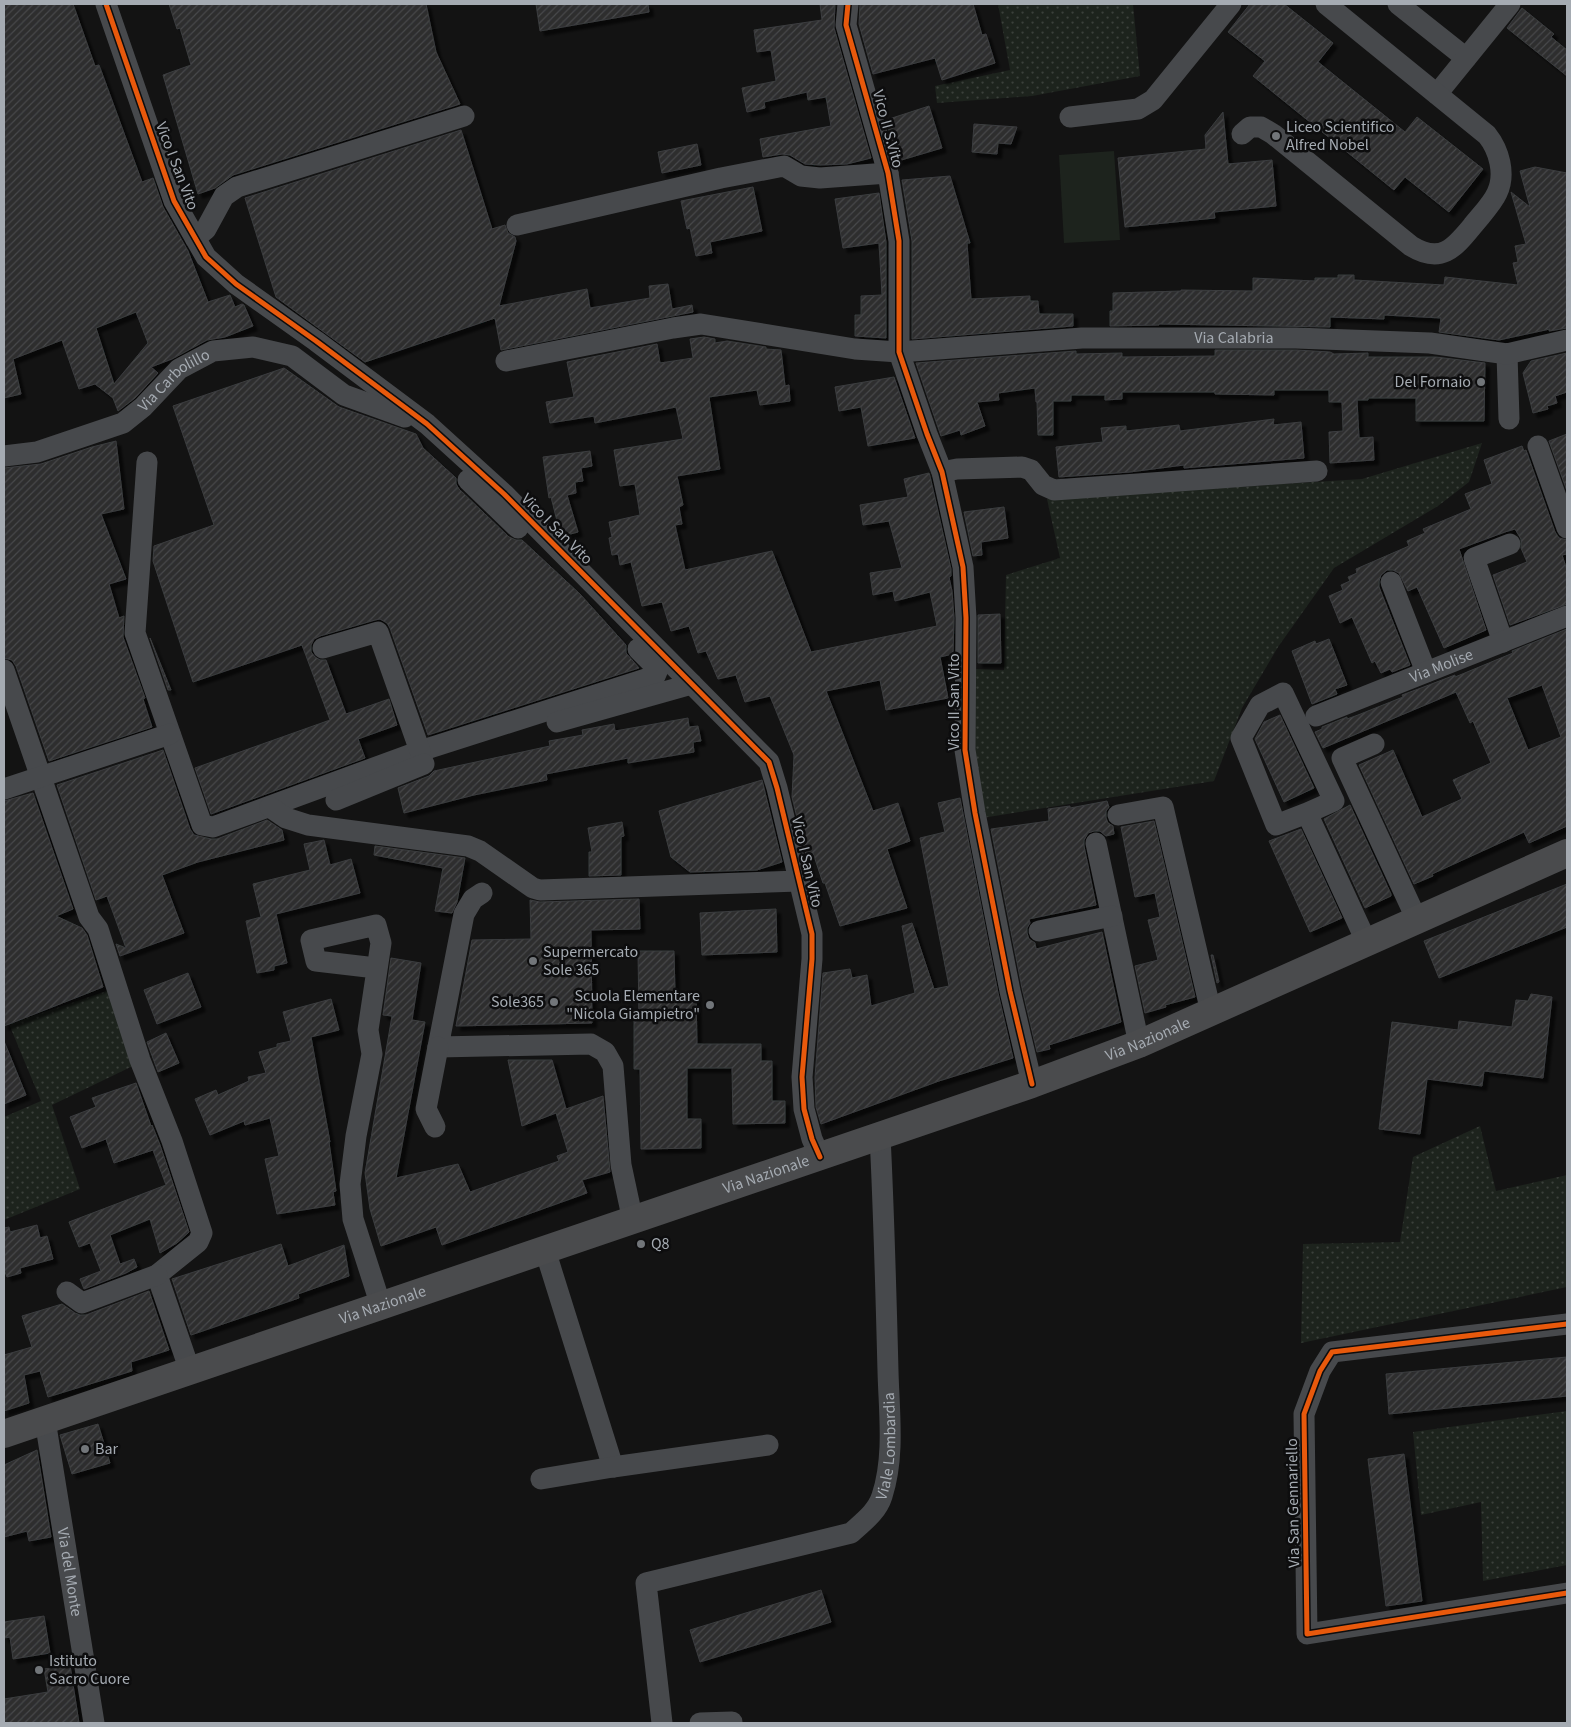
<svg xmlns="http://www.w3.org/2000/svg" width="1571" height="1727" font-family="'Source Sans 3',sans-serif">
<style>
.grass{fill:url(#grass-dots)}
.pitch{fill:#1d231d}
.building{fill:url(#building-hatch);stroke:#3b3d3f;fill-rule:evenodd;filter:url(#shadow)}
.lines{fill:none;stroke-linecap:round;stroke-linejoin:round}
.minor{stroke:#47494c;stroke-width:21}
.major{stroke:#4a4b4d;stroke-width:28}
.cycleway-casing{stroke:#0d0d0e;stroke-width:8}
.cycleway{stroke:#e8590c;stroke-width:5}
.poi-dot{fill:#72767a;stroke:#0d0d0e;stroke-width:2}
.labels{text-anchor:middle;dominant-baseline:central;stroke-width:5;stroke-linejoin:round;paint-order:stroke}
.poi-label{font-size:16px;fill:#a5abb2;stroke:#0d0d0e;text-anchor:start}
.street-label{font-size:16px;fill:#a5abb2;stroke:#0d0d0e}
</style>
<defs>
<pattern id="grass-dots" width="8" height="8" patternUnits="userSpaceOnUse" patternTransform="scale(1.25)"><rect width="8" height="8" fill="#1d231d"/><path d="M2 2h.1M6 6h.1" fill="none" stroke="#3b403b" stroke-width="1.8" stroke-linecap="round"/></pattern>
<pattern id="building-hatch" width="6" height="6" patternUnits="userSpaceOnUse" patternTransform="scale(1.25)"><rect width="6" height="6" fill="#2d2d2e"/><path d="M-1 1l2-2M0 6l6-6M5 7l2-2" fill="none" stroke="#48494a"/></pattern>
<filter id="shadow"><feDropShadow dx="4.5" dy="4.5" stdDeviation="1" flood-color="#0009"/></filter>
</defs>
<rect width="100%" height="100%" fill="#131313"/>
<g class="grass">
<path d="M998,4H1133L1140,76L1032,96L937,103L935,86L1010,70Z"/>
<path d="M1482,443L1469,482L1438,506L1334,568L1278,647L1242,708L1214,781L982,818L970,748L975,669L1004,670L1006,575L1060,558L1047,499L1362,479Z"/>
<path d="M112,989L137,1064L52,1105L80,1189L4,1220V1117L41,1101L9,1024Z"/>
<path d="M1480,1126L1496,1191L1567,1175V1287L1301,1343L1303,1244L1400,1242L1413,1157Z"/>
<path d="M1567,1411V1565L1483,1581L1481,1502L1421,1515L1413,1432Z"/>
</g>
<path class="pitch" d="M1114,151L1120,240L1064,243L1059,155Z"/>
<g class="building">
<path d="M4,4H73L95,66L99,65L142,182L153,178L163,207L188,251L208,302L230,295L235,307L242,304L244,305L253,326L225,337L207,340L172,359L151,367L158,373L135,398L118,411L113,398L95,384L79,389L62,340L13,359L21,394L4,398ZM136,312L148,343L114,384L96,328Z"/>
<path d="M169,4H426L436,52L460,104L233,175L215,188L198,194L163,75L191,65L180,28L177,29Z"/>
<path d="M536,4H648L649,12L540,31Z"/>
<path d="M820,4H835L834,28L871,158L847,164L820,165L805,164L790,155L782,154L763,157L760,139L831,126L826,97L808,100L807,92L764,102L765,108L747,112L742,88L776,81L771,50L757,52L754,30L822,20Z"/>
<path d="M860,4H973L982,35L986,34L995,63L942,80L935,58L873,74L859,24Z"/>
<path d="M1250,4H1284L1333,43L1318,62L1405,132L1417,117L1483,169L1449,212L1405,177L1394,190L1253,76L1265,61L1228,32Z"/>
<path d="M1522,8L1554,34L1551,37L1567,50V76L1507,28Z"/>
<path d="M929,106L942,148L898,161L886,120Z"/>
<path d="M1223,112L1228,164L1272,160L1276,206L1214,212L1215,218L1125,227L1118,158L1206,149L1205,135Z"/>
<path d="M974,124L1017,127L1011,144L998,143L997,154L972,152Z"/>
<path d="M461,130L492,229L505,225L508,233L515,237L516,241L499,306L587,289L590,308L650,298L649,286L668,284L672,309L692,305L693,312L501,350L495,318L365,362L276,297L245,198Z"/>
<path d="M697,144L701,165L662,173L658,152Z"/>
<path d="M1535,167L1567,173V328L1549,331L1550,329L1499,340L1439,332L1441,318L1384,315V319L1330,317V327L1159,324V325L1110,326V311H1113V293L1181,291V290L1253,291V278L1315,281V278H1338V275H1354V280L1444,285L1445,277L1518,285L1513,263L1518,262L1515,246L1526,244L1511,192L1530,207L1520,171Z"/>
<path d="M950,176L970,243H967L971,299L1030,296V301H1038L1039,314H1073V326L912,339V241L902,180Z"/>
<path d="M753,187L762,231L710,242L712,253L696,256L690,228L687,229L681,201Z"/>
<path d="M879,193L886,242V338L855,336V315H861V296L882,295L879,243L843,248L835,199Z"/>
<path d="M704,337L715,339V343L727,341L766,347V349L781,350L785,386L789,385L790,401L760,405L757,390L709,397L720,469L677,476L683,505L679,507L682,524L675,525L685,570L772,551L811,652L937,626L930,592L895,601L893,591L873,595L870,573L902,568L889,521L863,525L860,505L908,497L904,479L929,473L930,476L951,569V576L949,577L952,591L954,618L953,654L940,657L948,698L886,710L880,680L826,691L873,811L898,803L910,841L887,849L907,908L840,926L825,883H823L813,853L806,855L792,797L794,755L770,696L745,702L736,675L718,679L706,651L698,653L689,626L671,631L662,602L642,606L631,562L620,565L618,554L612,555L609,538L612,537L609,522L640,515L635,484L620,486L614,450L683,439L676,407L595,423L594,416L550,423L546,402L574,397L567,362L657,344L660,363L693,358L690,339Z"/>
<path d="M1215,350H1296L1330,352L1334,354L1368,353V357H1436L1485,363L1484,421H1416V398H1368V400H1357L1359,438L1373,437L1374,460L1330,463L1329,432L1343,431L1342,402H1329V390H1274V395L1215,394V392H1122V399L1105,400V395H1071V401H1053V435H1038L1037,402H1036L1035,388L998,393L999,400L977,402L985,426L961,435L960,430L941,436L916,363L1076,351V354L1122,353V357L1215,356Z"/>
<path d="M1567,353V392L1555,396L1557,403L1547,406L1548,409L1533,413L1523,373L1531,361Z"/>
<path d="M284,368L339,407L416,434L423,448L456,478V484L459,489L509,537L516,540H522L580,594L626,645V653L639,668L428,735L390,628L387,623L380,619L375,620L320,636L314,639L311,645V652L315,657L320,660H326L346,714L389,699L397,725L358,739L365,758L211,814L195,768L330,720L302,645L193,682L153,561L154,546L214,525L173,406Z"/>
<path d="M894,377L915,438L868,446L861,407L839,411L835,387Z"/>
<path d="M1274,419L1273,425L1301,422L1304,458L1184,468V465L1130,472L1059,477L1056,447L1103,442L1101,428L1126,426V431L1179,425L1180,431Z"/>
<path d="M1567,434V491L1549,441Z"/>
<path d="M116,441L124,509L101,514L126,579L109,584L119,618L124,616L123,637L145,698L143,699L152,727L49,761L16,666L12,660L4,658V468L41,464L92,447Z"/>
<path d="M1522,446L1524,451L1526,450L1555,532L1559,538L1567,540V554L1562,555L1567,570V604L1510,625L1493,575L1527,562L1521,548V539L1515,529L1505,532L1459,549L1486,630L1444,648L1417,587L1408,591L1399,573L1393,570H1387L1381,575L1379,581V587L1410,665L1392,672L1390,669L1381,673L1375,661L1372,663L1352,617L1340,623L1329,596L1343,590L1341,585L1350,581L1348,577L1357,573L1356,569L1409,546L1407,541L1425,533L1423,529L1471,509L1465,494L1492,484L1484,460Z"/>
<path d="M590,451L592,466L581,468L583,481L575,482L576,493L567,495L578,532L563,536L560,533L551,497L549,498L543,457Z"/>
<path d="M1004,507L1008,538L981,542L982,555L973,556L964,512Z"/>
<path d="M1000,614L1001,663H978V615Z"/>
<path d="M1567,629V826L1529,843L1524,832L1432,874L1433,876L1414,884L1359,765L1393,750L1422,817L1462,799L1453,780L1491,763L1473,721L1470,723L1456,692L1323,748L1315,732L1322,729V727L1347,717V719L1358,715L1403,697L1402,695L1421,688L1455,675V677L1513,653L1512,651ZM1542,685L1561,737L1528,750L1507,698Z"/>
<path d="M150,638L171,690H168Z"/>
<path d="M1329,639L1347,685L1335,689L1337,694L1312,704L1292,651L1315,641L1316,644Z"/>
<path d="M1280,715L1314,788L1284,802L1255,739L1264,722Z"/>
<path d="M688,718L689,727L698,726L701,741L693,742L694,752L628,763V758L546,774L547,780L474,795L404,813L398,788L429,776L434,771L550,746L549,741L583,735L582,730L614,724L615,731Z"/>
<path d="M163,750L190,829L194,835L211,839H217L267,820L282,830L284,840L198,862L162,875L184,933L120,956L116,944L126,948L107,896L96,900L57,785Z"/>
<path d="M762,780L782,862L757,870L690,872L671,857L659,811Z"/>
<path d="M33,793L73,909L56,916L82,928L87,935L103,987L4,1026V801Z"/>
<path d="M960,798L998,993L1013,1058L939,1081L821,1124L816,1107L815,1077L823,973L850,969L852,978L867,975L871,1006L915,993L902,926L912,923L934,989L949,986L920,838L945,832L938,803Z"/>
<path d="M1107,801L1109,807L1106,811V818L1108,823L1113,826L1114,834L1106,836L1100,831H1094L1088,833L1084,840V846L1096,905L1029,919L1030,923L1027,928V933L1029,939L1035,943L1036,949L1102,932L1121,1022L1049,1045L1050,1049L1037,1052L1022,988L991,829L1049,821L1048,809L1070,806V808Z"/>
<path d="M1350,805L1391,894V896L1365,908L1324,819Z"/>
<path d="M1154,821L1195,997L1165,1005L1166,1007L1145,1013L1135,966L1158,960L1148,920L1160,917L1155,893L1135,897L1121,827Z"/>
<path d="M622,822L624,836L621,837V875L589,876V852H592L588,828Z"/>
<path d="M1301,829L1342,918L1310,932L1269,841Z"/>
<path d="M324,840L330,865L351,859L360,893L276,914L287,963L274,966V970L257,973L246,921L261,917L253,884L310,870L304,844Z"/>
<path d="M375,846L465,858L457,902L452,913L435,911L443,868L374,855Z"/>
<path d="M1567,884V927L1439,978L1424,941Z"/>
<path d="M639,899L640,929L591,930L592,1023L456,1026L472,940L531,939L530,900L540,902Z"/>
<path d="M776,909L777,952L702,955L700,913Z"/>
<path d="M638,951H674L675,993H696L697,1044H761V1061H772V1101H785V1123L733,1124L732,1068H687V1119H701V1148L641,1149L640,1069H634V1021H639Z"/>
<path d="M1211,955H1213L1219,982L1217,983Z"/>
<path d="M391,958L421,963L412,1020L425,1022L396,1178L458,1164L470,1192L559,1161L557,1156L568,1152L556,1113L522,1126L508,1060H552L566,1109L603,1096L610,1172L582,1180L587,1193L442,1245L436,1227L381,1246L370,1209L365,1173L392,1016L383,1015Z"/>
<path d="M188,973L201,1007L157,1024L144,990Z"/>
<path d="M1531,994L1552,997L1543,1078L1484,1071L1482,1086L1427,1079L1420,1134L1379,1129L1392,1022L1458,1030L1459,1021L1512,1027L1516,1000L1528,1001Z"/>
<path d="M331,999L339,1030L311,1037L330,1142H329L336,1191L333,1192L335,1205L277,1214L265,1159L279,1156L270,1118L245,1125L244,1121L210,1135L195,1099L216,1090L218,1095L249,1081L248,1077L266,1073L259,1052L277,1047V1044L291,1041L283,1012Z"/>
<path d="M166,1033L179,1063L158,1072L147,1042Z"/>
<path d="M4,1041L26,1095L4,1104Z"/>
<path d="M136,1083L151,1126L152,1125L160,1145L189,1232L177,1243L160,1253L150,1219L110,1235L120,1264L134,1259L137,1267L126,1273L84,1289L80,1279L101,1271L90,1243L79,1247L69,1222L166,1185L153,1150L114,1163L106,1139L82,1148L70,1117L96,1107L92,1098Z"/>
<path d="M37,1225L40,1238L47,1236L53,1259L20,1268L21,1273L7,1277L5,1272L4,1273V1228L9,1227L10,1232Z"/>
<path d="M281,1244L288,1266L344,1245L349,1276L298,1294L299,1298L191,1335L172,1279Z"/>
<path d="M149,1291L169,1350L131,1362L132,1371L48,1397L40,1371L24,1375L29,1403L4,1411V1355L32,1347L22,1316L62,1304L75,1313L80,1315H86Z"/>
<path d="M1567,1357V1396L1389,1414L1386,1374Z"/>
<path d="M98,1424L110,1463L72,1474L60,1435Z"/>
<path d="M37,1450L51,1537L29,1541L27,1531L4,1537V1465Z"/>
<path d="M1404,1454L1422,1601L1386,1606L1368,1459Z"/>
<path d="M821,1590L831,1622L700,1662L690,1630Z"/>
<path d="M44,1616L50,1653L13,1659L10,1637L4,1638V1622Z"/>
<path d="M70,1665L79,1723H4V1699L48,1692L44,1669Z"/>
</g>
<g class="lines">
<g class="minor">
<path d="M106,4L174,201L206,257L236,284L316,341L427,424L504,494L769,762L777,788L812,934V959L802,1077L804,1109L812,1139L820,1157"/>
<path d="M848,4L846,25L888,173L899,241V352L927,434L942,472L963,567L966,618L965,750L975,813L1010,991L1032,1084"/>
<path d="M1398,4L1466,58"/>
<path d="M1437,94L1510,4"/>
<path d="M1070,117L1138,109L1153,100L1231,4"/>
<path d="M1242,134L1250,127H1261L1273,134L1411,246C1442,265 1455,247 1474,224C1482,214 1492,204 1497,193C1506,174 1499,150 1487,135L1326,4"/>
<path d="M517,225L721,178L784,166L801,176L820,178L888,173"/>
<path d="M195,238L206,229L224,196L237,187L464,116"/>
<path d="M1507,354L1509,419"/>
<path id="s1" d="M506,361L673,328L701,324L855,349L899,352L1082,338H1296L1430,343L1507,354L1567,340"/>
<path d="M1538,446L1567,528"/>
<path id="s2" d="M4,456L37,452L123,423L143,407L179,369L213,351L253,347L292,356L344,395L405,417"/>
<path d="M147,462L135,633L202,825L213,827L420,751L655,676L658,669L638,649"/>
<path d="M942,472L957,469L1022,467L1031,470L1043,485L1054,490L1317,471"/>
<path d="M468,480L518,528"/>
<path d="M1391,582L1426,672"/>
<path d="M1503,642L1474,558L1510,544"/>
<path d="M323,648L378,632L420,751"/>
<path d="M4,670L89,917L98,929L140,1060L172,1141L202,1233L198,1242L157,1275L190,1371"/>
<path id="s3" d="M1316,716L1567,616"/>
<path d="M557,722L692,684"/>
<path d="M1374,744L1342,758L1417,920"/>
<path d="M4,789L170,734"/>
<path d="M336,800L424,764"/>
<path d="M270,807L286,818L308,825L468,846L480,851L533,888L540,890L799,881"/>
<path d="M1307,813L1334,801L1283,693L1260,705L1241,738L1276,825L1307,813L1367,943"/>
<path d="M1118,815L1163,807L1211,1012"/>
<path d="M1096,843L1139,1044"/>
<path d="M482,893L473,899L464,914L438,1047L591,1044L605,1052L613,1066L621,1165L633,1221"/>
<path d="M1039,931L1112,916"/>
<path d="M376,968L316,961L311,940L376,925L381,943L368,1030L372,1054L356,1136L350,1184L353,1219L381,1306"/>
<path d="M435,1127L426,1109L438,1047"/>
<path d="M545,1250L613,1467"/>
<path d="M67,1292L82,1303L157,1275"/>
<path d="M1567,1324L1332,1352L1320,1371L1304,1414L1307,1634L1567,1593"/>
<path id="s4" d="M45,1420L94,1723"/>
<path d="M541,1479L613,1467L768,1445"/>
<path id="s5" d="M662,1723L646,1583L851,1533C863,1522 877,1512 882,1496C895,1456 889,1412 888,1371C886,1293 884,1214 880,1136"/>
<path d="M700,1723L732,1722"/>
</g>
<path class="major" id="s6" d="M4,1434L1032,1084L1139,1044L1567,853"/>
<g class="cycleway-casing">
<g id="cycleway">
<path d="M106,4L174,201L206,257L236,284L316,341L427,424L504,494L769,762L777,788L812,934V959L802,1077L804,1109L812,1139L820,1157"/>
<path d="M848,4L846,25L888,173L899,241V352L927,434L942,472L963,567L966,618L965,750L975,813L1010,991L1032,1084"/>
<path d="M1567,1324L1332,1352L1320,1371L1304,1414L1307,1634L1567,1593"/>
</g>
</g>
<use href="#cycleway" class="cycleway"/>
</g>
<g class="poi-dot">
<circle cx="1276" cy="136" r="5"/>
<circle cx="1481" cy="382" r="5"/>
<circle cx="533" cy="961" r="5"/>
<circle cx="554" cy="1002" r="5"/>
<circle cx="710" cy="1005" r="5"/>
<circle cx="641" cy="1244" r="5"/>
<circle cx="85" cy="1449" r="5"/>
<circle cx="39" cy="1670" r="5"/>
</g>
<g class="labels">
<g class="poi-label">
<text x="1286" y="127">Liceo Scientifico<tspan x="1286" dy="18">Alfred Nobel</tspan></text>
<text x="1471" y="382" text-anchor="end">Del Fornaio</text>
<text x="543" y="952">Supermercato<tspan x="543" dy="18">Sole 365</tspan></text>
<text x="700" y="996" text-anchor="end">Scuola Elementare<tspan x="700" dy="18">"Nicola Giampietro"</tspan></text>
<text x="544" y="1002" text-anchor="end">Sole365</text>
<text x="651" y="1244">Q8</text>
<text x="95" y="1449">Bar</text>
<text x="49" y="1661">Istituto<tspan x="49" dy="18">Sacro Cuore</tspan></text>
</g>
<g class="street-label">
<text transform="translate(888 129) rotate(75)">Vico II S.Vito</text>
<text transform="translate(177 166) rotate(69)">Vico I San Vito</text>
<text stroke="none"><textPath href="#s1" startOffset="734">Via Calabria</textPath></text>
<text stroke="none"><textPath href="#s2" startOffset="191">Via Carbolillo</textPath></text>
<text transform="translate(557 529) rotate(45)">Vico I San Vito</text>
<text stroke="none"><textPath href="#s3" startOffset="135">Via Molise</textPath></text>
<text transform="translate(954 702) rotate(-90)">Vico II San Vito</text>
<text transform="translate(807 862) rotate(77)">Vico I San Vito</text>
<text stroke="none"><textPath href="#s6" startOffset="1210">Via Nazionale</textPath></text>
<text stroke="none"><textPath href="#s6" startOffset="805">Via Nazionale</textPath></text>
<text stroke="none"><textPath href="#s6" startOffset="400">Via Nazionale</textPath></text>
<text stroke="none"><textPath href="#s5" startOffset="451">Viale Lombardia</textPath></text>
<text transform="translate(1293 1503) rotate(-91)">Via San Gennariello</text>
<text stroke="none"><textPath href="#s4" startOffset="154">Via del Monte</textPath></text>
</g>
</g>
<rect width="1571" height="1727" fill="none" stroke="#a5abb2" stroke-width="10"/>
</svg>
